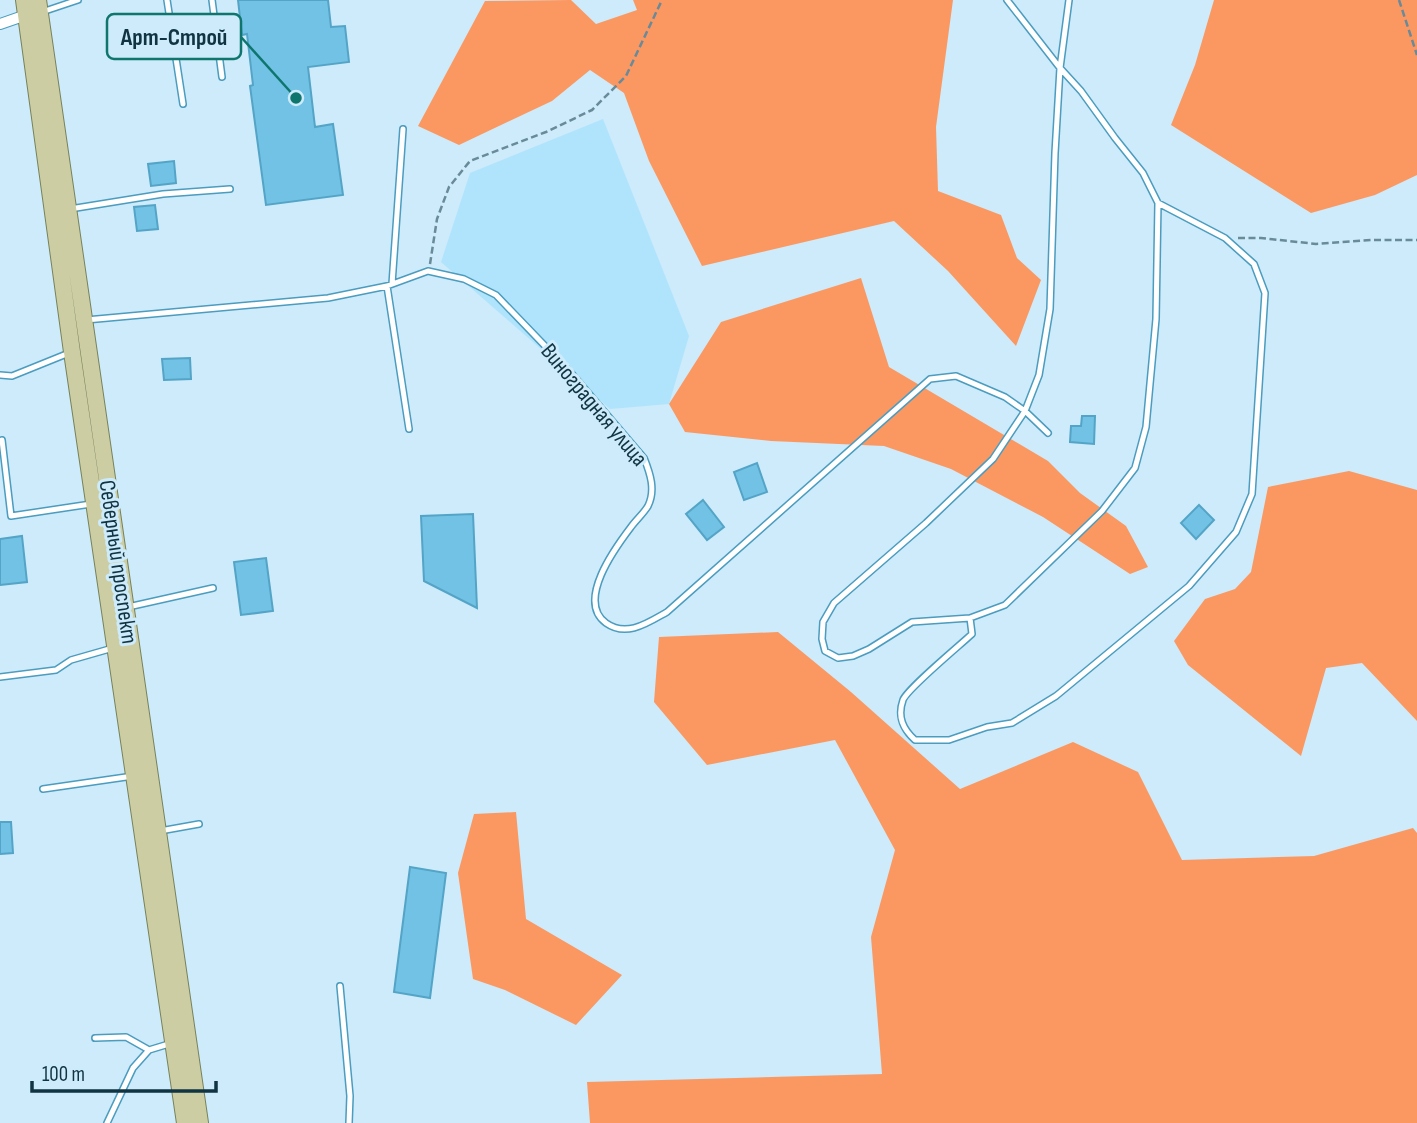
<svg xmlns="http://www.w3.org/2000/svg" width="1417" height="1123" font-family="'Sofia Sans Condensed',sans-serif">
<style>
.built{fill:#b0e4fc}
.green{fill:#fb9862}
.building{fill:#72c2e6;stroke:#53a4c6;stroke-width:2}
.lines{fill:none;stroke-linecap:round;stroke-linejoin:round}
.lane-casing{stroke:#4b9cbe;stroke-width:8}
.street-casing{stroke:#4b9cbe;stroke-width:12}
.primary-casing{stroke:#76825a;stroke-width:18}
.path{stroke:#698a99;stroke-width:2.5;stroke-dasharray:7 3.5;stroke-linecap:butt}
.lane{stroke:#fff;stroke-width:5}
.street{stroke:#fff;stroke-width:10}
.primary{stroke:#cdcda4;stroke-width:16}
.labels{text-anchor:middle;dominant-baseline:central;stroke-width:6;stroke-linejoin:round;paint-order:stroke}
.street-label{font-size:23px;fill:#113442;stroke:#cdebfa}
.leader{fill:none;stroke:#0f766e;stroke-width:2.5}
.callout-dot{fill:#0f766e;stroke:#cdebfa;stroke-width:2.5}
.callout{fill:#cdebfa;stroke:#0f766e;stroke-width:2.5}
.callout-label{font-size:24px;text-anchor:middle;font-weight:bold;fill:#113442}
</style>
<rect width="100%" height="100%" fill="#cdebfa"/>
<!-- built -->
<path class="built" d="M 603,119 L 689,336 L 669,404 L 610,409 L 441,262 L 470,173 Z"/>
<!-- green -->
<path class="green" d="M 571,0 L 596,24 L 637,10 L 633,0 L 953,0 L 936,127 L 938,191 L 1001,215 L 1017,258 L 1041,280 L 1016,346 L 948,271 L 894,221 L 702,266 L 649,161 L 624,93 L 590,70 L 552,101 L 459,145 L 418,126 L 485,1 Z
M 1214,0 L 1417,0 L 1417,175 L 1375,195 L 1311,213 L 1171,125 L 1195,65 Z
M 861,278 L 889,367 L 1048,461 L 1080,493 L 1126,526 L 1148,567 L 1130,574 L 1043,517 L 951,469 L 884,446 L 771,441 L 685,432 L 669,404 L 721,322 Z
M 1349,471 L 1417,490 L 1417,721 L 1362,663 L 1326,668 L 1301,756 L 1188,665 L 1174,641 L 1205,599 L 1235,589 L 1251,572 L 1268,487 Z
M 778,632 L 851,692 L 960,789 L 1073,742 L 1138,772 L 1182,860 L 1314,856 L 1413,828 L 1417,833 L 1417,1123 L 590,1123 L 587,1082 L 882,1074 L 871,937 L 895,850 L 835,740 L 707,765 L 654,702 L 659,637 Z
M 516,812 L 526,919 L 622,975 L 576,1025 L 505,990 L 473,979 L 458,873 L 474,814 Z"/>
<!-- building -->
<path class="building" d="M 238,0 L 328,0 L 331,27 L 345,26 L 349,62 L 308,67 L 315,127 L 333,124 L 343,195 L 266,205 L 250,86 L 253,85 L 247,34 L 242,35 Z
M 174,161 L 176,183 L 151,186 L 148,164 Z
M 155,205 L 158,229 L 137,231 L 134,207 Z
M 190,358 L 191,379 L 164,380 L 162,359 Z
M 1082,416 L 1095,416 L 1094,444 L 1070,442 L 1071,426 L 1081,426 Z
M 757,463 L 767,492 L 744,500 L 734,472 Z
M 703,500 L 724,527 L 707,540 L 686,514 Z
M 1199,505 L 1214,520 L 1196,539 L 1181,523 Z
M 473,514 L 477,608 L 424,581 L 421,516 Z
M 22,536 L 27,582 L 0,585 L 0,539 Z
M 266,558 L 273,611 L 241,615 L 234,562 Z
M 0,822 L 11,822 L 13,853 L 0,854 Z
M 410,867 L 446,873 L 430,998 L 394,992 Z"/>
<g class="lines">
<!-- lane casing -->
<g class="lane-casing">
<path id="lane" d="M 167,0 L 183,104
M 212,0 L 222,77
M 1007,0 L 1060,68 L 1081,91 L 1115,138 L 1143,173 L 1158,203 L 1156,319 L 1146,427 L 1135,468 L 1102,511 L 1005,605 L 970,618 L 912,622 L 869,649 L 853,656 L 838,658 L 825,651 L 822,639 L 823,622 L 834,603 L 926,523 L 993,459 L 1025,411 L 1048,433
M 42,12 L 78,0
M 70,209 L 163,194 L 230,189
M 392,284 L 403,129
M 387,286 L 409,429
M 86,320 L 328,298 L 387,286 L 428,271 L 464,279 L 496,295 L 573,375 L 644,458 C 650,473 656,490 648,506 C 644,513 636,520 631,527 C 615,548 576,601 606,623 C 627,638 649,622 667,612 L 930,379 L 956,376 L 1005,397 L 1025,411 L 1039,375 L 1050,309 L 1055,153 L 1060,68 L 1069,0
M 0,375 L 12,376 L 69,353
M 2,440 L 11,516 L 91,504
M 128,607 L 213,588
M 970,618 L 972,634 C 959,646 907,689 903,700 C 897,717 903,729 915,740 L 949,740 L 987,727 L 1012,723 L 1056,696 L 1189,586 L 1236,532 L 1252,494 L 1265,293 L 1254,264 L 1225,238 L 1158,203
M 0,677 L 56,670 L 71,660 L 113,648
M 43,789 L 133,776
M 160,831 L 199,824
M 340,986 L 350,1096 L 349,1123
M 95,1038 L 126,1037 L 149,1050 L 172,1043
M 107,1123 L 133,1068 L 149,1050"/>
</g>
<!-- street casing -->
<g class="street-casing">
<path id="street" d="M 0,24 L 29,14"/>
</g>
<!-- primary casing -->
<g class="primary-casing">
<path id="primary" d="M 24,0 L 72,352 L 185,1123
M 38,0 L 200,1123"/>
</g>
<!-- path -->
<path class="path" d="M 1399,0 L 1417,55
M 1238,238 L 1261,238 L 1316,244 L 1371,240 L 1417,240
M 430,264 L 437,219 L 449,187 L 470,161 L 546,132 L 592,110 L 626,76 L 662,0"/>
<!-- lane -->
<use href="#lane" class="lane"/>
<!-- street -->
<use href="#street" class="street"/>
<!-- primary -->
<use href="#primary" class="primary"/>
</g>
<g class="labels">
<!-- street labels -->
<g class="street-label">
<text transform="translate(594 405) rotate(50)">Виноградная улица</text>
<text transform="translate(118 562) rotate(82)">Северный проспект</text>
</g>
</g>
<!-- callouts -->
<path class="leader" d="M296 98L241 37"/>
<circle class="callout-dot" cx="296" cy="98" r="7"/>
<rect class="callout" x="107" y="14" width="134" height="45" rx="7"/>
<g class="callout-label">
<text x="174" y="45">Арт-Строй</text>
</g>
<!-- scale -->
<path d="M32 1081v10h184v-10" fill="none" stroke="#113442" stroke-width="3.5"/>
<text x="42" y="1081" font-size="21" fill="#113442" stroke="#cdebfa" stroke-width="5" paint-order="stroke">100 m</text>
</svg>
